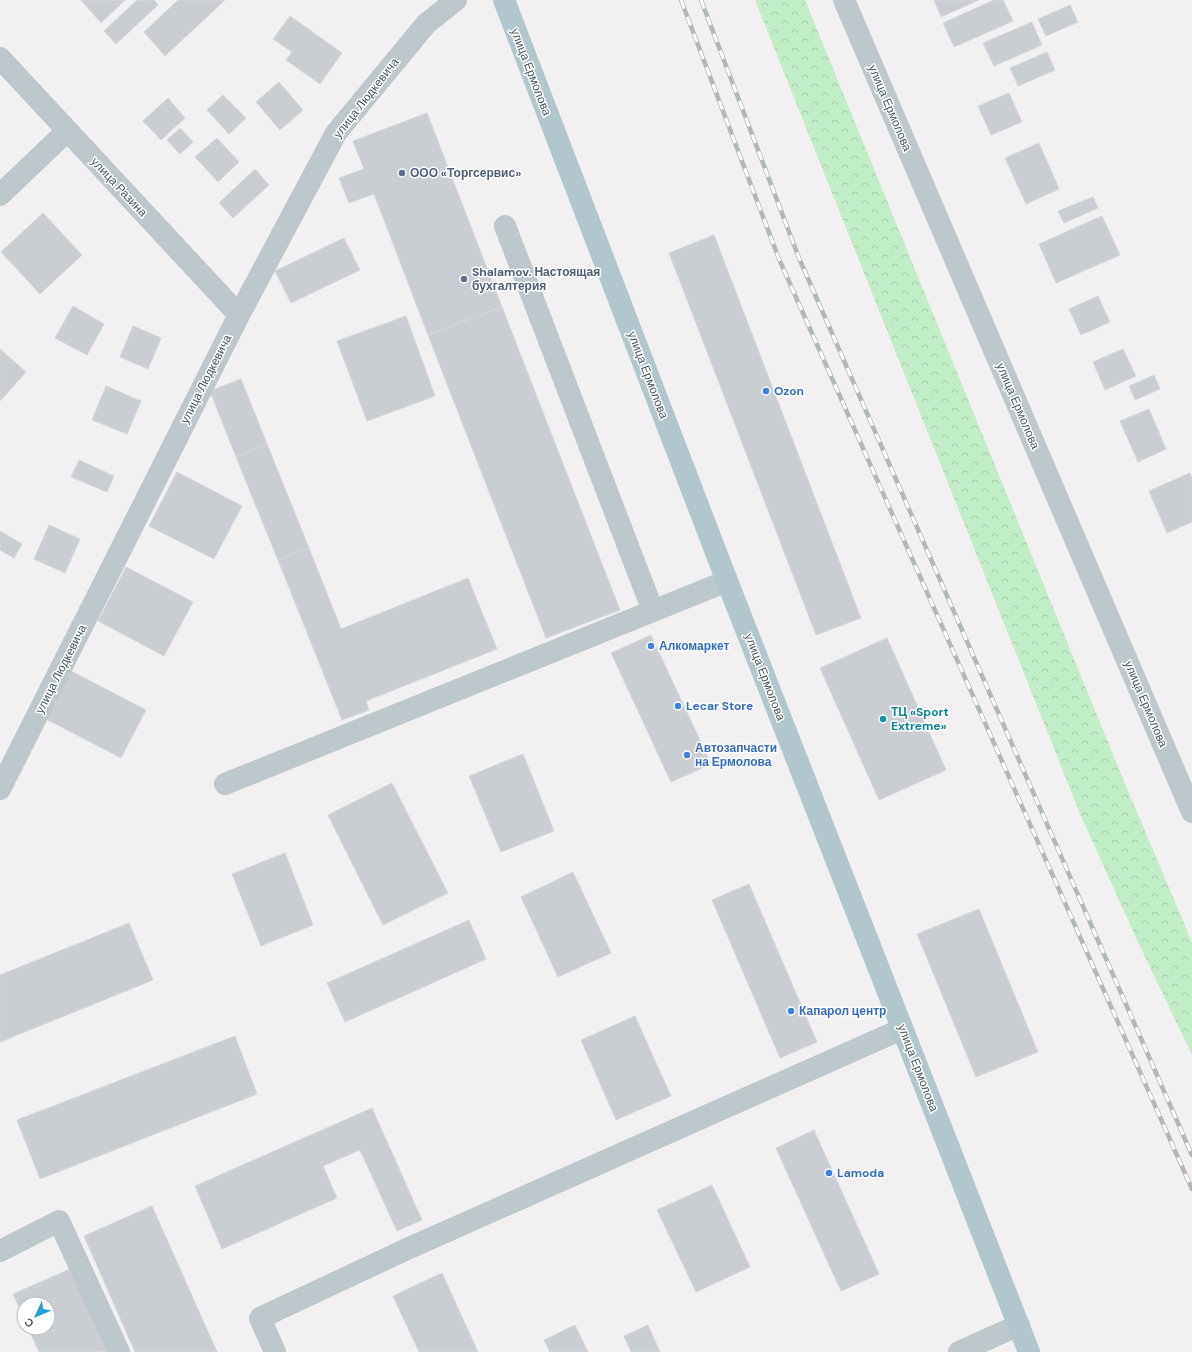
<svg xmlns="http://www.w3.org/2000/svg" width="1192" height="1352" font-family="'DM Sans',sans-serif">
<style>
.forest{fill:url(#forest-crowns)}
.building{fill:#caced2;stroke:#d4d8db}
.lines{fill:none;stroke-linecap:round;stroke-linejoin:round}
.minor{stroke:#bcc8cc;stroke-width:22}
.major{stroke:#b1c6cd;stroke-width:22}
.rail-casing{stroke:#b2b7ba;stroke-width:4.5}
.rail{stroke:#fff;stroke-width:3;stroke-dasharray:9;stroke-linecap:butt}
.service-dot{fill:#5c6f8a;stroke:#fff;stroke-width:1.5}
.shop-dot{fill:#3f7fe0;stroke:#fff;stroke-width:1.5}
.culture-dot{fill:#0f9aa8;stroke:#fff;stroke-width:1.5}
.labels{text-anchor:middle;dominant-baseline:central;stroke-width:3;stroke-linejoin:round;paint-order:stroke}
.street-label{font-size:12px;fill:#49585d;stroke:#fff}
.service-label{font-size:12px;font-weight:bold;fill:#4e5e75;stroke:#fff;text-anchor:start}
.shop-label{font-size:12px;font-weight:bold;fill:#366cbe;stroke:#fff;text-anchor:start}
.culture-label{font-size:12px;font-weight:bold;fill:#0d838f;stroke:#fff;text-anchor:start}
</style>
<defs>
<pattern id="forest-crowns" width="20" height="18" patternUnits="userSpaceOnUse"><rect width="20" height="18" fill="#c1edc7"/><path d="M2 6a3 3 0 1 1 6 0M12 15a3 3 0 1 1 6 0" fill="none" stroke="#a7cdad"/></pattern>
</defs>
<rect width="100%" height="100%" fill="#f2f0f1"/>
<!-- forest -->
<path class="forest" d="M 755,0 L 805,0 L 1125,784 L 1192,942 L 1192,1055 L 1138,942 L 1081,816 Z"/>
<!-- building -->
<path class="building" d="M 81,0 L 125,0 L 101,23 Z
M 137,0 L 154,0 L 158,5 L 116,44 L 104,31 Z
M 178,0 L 225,0 L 165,56 L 144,32 Z
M 934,0 L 979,0 L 941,17 Z
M 994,0 L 1003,0 L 1013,21 L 954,47 L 943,23 Z
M 1070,5 L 1078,22 L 1046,36 L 1038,19 Z
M 290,16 L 342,53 L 320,84 L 286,60 L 292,52 L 273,39 Z
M 1032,22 L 1042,45 L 994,66 L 983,43 Z
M 1047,52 L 1055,70 L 1018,86 L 1010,68 Z
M 279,82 L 303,110 L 280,130 L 256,102 Z
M 1009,93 L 1022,122 L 991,135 L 978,106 Z
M 223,95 L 246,118 L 229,134 L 207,110 Z
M 168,98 L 185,118 L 161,140 L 143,121 Z
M 427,113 L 502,307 L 428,335 L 374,194 L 349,203 L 339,178 L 364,169 L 353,141 Z
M 180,128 L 193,142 L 180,154 L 167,140 Z
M 217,138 L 239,162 L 218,182 L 195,157 Z
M 1039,143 L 1059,189 L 1026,204 L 1005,158 Z
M 255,169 L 269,185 L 233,218 L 219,203 Z
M 1093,197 L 1098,208 L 1064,223 L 1058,211 Z
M 43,213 L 82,255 L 40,294 L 1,252 Z
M 1102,216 L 1120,255 L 1056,283 L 1039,244 Z
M 714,235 L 861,618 L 816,635 L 669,253 Z
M 344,238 L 360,270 L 291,303 L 275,271 Z
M 1098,296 L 1110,322 L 1081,335 L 1069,309 Z
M 73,306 L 104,324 L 87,355 L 55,338 Z
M 502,307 L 620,610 L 546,638 L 428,335 Z
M 406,316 L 435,396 L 367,421 L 337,341 Z
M 133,326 L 161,338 L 148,369 L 120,357 Z
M 0,349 L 26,372 L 0,401 Z
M 1123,349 L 1136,376 L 1105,390 L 1093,362 Z
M 1154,375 L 1160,389 L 1135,400 L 1129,386 Z
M 241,379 L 267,444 L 236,457 L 210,391 Z
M 106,386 L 141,401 L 127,434 L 92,420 Z
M 1149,409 L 1166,449 L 1138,462 L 1120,421 Z
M 267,444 L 309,548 L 278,560 L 236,457 Z
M 79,460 L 114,476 L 107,492 L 71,477 Z
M 177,472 L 242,506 L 214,559 L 149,526 Z
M 1190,473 L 1192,478 L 1192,522 L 1167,533 L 1149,491 Z
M 49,525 L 80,539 L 65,573 L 34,559 Z
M 0,531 L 22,544 L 14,558 L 0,550 Z
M 309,548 L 341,629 L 468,578 L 497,649 L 366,701 L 369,710 L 342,720 L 278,560 Z
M 126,567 L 193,602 L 164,656 L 98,621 Z
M 651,635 L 711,764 L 671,782 L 611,653 Z
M 887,638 L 946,770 L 879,800 L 820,668 Z
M 71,671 L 146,710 L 121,758 L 46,719 Z
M 523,754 L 554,831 L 501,852 L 469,776 Z
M 392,783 L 448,893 L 383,925 L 328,815 Z
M 285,853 L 313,925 L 261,946 L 232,874 Z
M 573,872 L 611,953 L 558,977 L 521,897 Z
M 749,884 L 817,1042 L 780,1058 L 712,900 Z
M 979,909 L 1038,1052 L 976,1077 L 917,934 Z
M 469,920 L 486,959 L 345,1022 L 327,983 Z
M 129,923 L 153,980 L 0,1042 L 0,975 Z
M 635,1016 L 671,1096 L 616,1120 L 581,1040 Z
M 235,1036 L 257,1094 L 40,1179 L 17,1120 Z
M 372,1108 L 422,1220 L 397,1231 L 360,1150 L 323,1166 L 337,1198 L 222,1249 L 195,1186 Z
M 814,1130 L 879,1274 L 841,1291 L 776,1148 Z
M 712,1185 L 750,1267 L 696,1292 L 657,1210 Z
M 152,1206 L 217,1352 L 135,1352 L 84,1236 Z
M 70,1269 L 107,1352 L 39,1352 L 28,1328 L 48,1328 L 48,1304 L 24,1304 L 24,1318 L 13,1294 Z
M 442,1273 L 478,1352 L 419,1352 L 393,1296 Z
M 575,1325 L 588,1352 L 550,1352 L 544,1340 Z
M 648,1325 L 660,1352 L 631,1352 L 624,1336 Z"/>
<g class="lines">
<!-- minor -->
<path class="minor" d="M 844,0 L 1192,812
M 0,58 L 239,315
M 0,195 L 67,131
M 505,226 L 653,611
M 225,784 L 727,581
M 0,789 L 239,315 L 336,133 L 426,24 L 456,0
M 0,1251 L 59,1221 L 119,1352
M 275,1352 L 260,1318 L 407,1249 L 902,1029
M 959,1352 L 1019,1325"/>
<!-- major -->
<path class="major" d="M 504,0 L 727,581 L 1029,1352"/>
<!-- rail casing -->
<g class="rail-casing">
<path id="rail" d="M 681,0 L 779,259 L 1192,1189
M 701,0 L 799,258 L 1192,1155"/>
</g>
<!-- rail -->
<use href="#rail" class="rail"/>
</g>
<!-- markers -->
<g class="service-dot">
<circle cx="402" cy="173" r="4"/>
<circle cx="464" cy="279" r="4"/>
</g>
<g class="shop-dot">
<circle cx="766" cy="391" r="4"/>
<circle cx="651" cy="646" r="4"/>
<circle cx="678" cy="706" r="4"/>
<circle cx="687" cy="755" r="4"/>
<circle cx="791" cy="1011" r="4"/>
<circle cx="829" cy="1173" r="4"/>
</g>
<circle class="culture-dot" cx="883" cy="719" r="4"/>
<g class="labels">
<!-- street labels -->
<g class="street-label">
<text transform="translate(531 72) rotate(69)">улица Ермолова</text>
<text transform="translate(366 98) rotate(-52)">улица Людкевича</text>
<text transform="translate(890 108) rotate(67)">улица Ермолова</text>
<text transform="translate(119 187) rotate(47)">улица Разина</text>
<text transform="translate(648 375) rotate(69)">улица Ермолова</text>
<text transform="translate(206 379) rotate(-63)">улица Людкевича</text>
<text transform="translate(1018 406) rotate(67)">улица Ермолова</text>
<text transform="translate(61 669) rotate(-63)">улица Людкевича</text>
<text transform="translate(765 677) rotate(69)">улица Ермолова</text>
<text transform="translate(1146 704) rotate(67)">улица Ермолова</text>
<text transform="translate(918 1068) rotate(69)">улица Ермолова</text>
</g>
<!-- service labels -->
<g class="service-label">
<text x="410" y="173">ООО «Торгсервис»</text>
<text x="472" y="272">Shalamov. Настоящая<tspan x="472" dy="14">бухгалтерия</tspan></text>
</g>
<!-- shop labels -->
<g class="shop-label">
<text x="774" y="391">Ozon</text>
<text x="659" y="646">Алкомаркет</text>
<text x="686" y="706">Lecar Store</text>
<text x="695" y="748">Автозапчасти<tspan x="695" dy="14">на Ермолова</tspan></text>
<text x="799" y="1011">Капарол центр</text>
<text x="837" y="1173">Lamoda</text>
</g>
<!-- culture labels -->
<g class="culture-label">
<text x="891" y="712">ТЦ «Sport<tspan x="891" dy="14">Extreme»</tspan></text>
</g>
</g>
<!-- north arrow -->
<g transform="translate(36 1316) rotate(226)"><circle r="19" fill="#ffffff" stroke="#b6bcbe"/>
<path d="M0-3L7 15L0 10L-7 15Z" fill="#219fdb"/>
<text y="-6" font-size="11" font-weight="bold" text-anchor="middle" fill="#49585d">С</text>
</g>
</svg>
